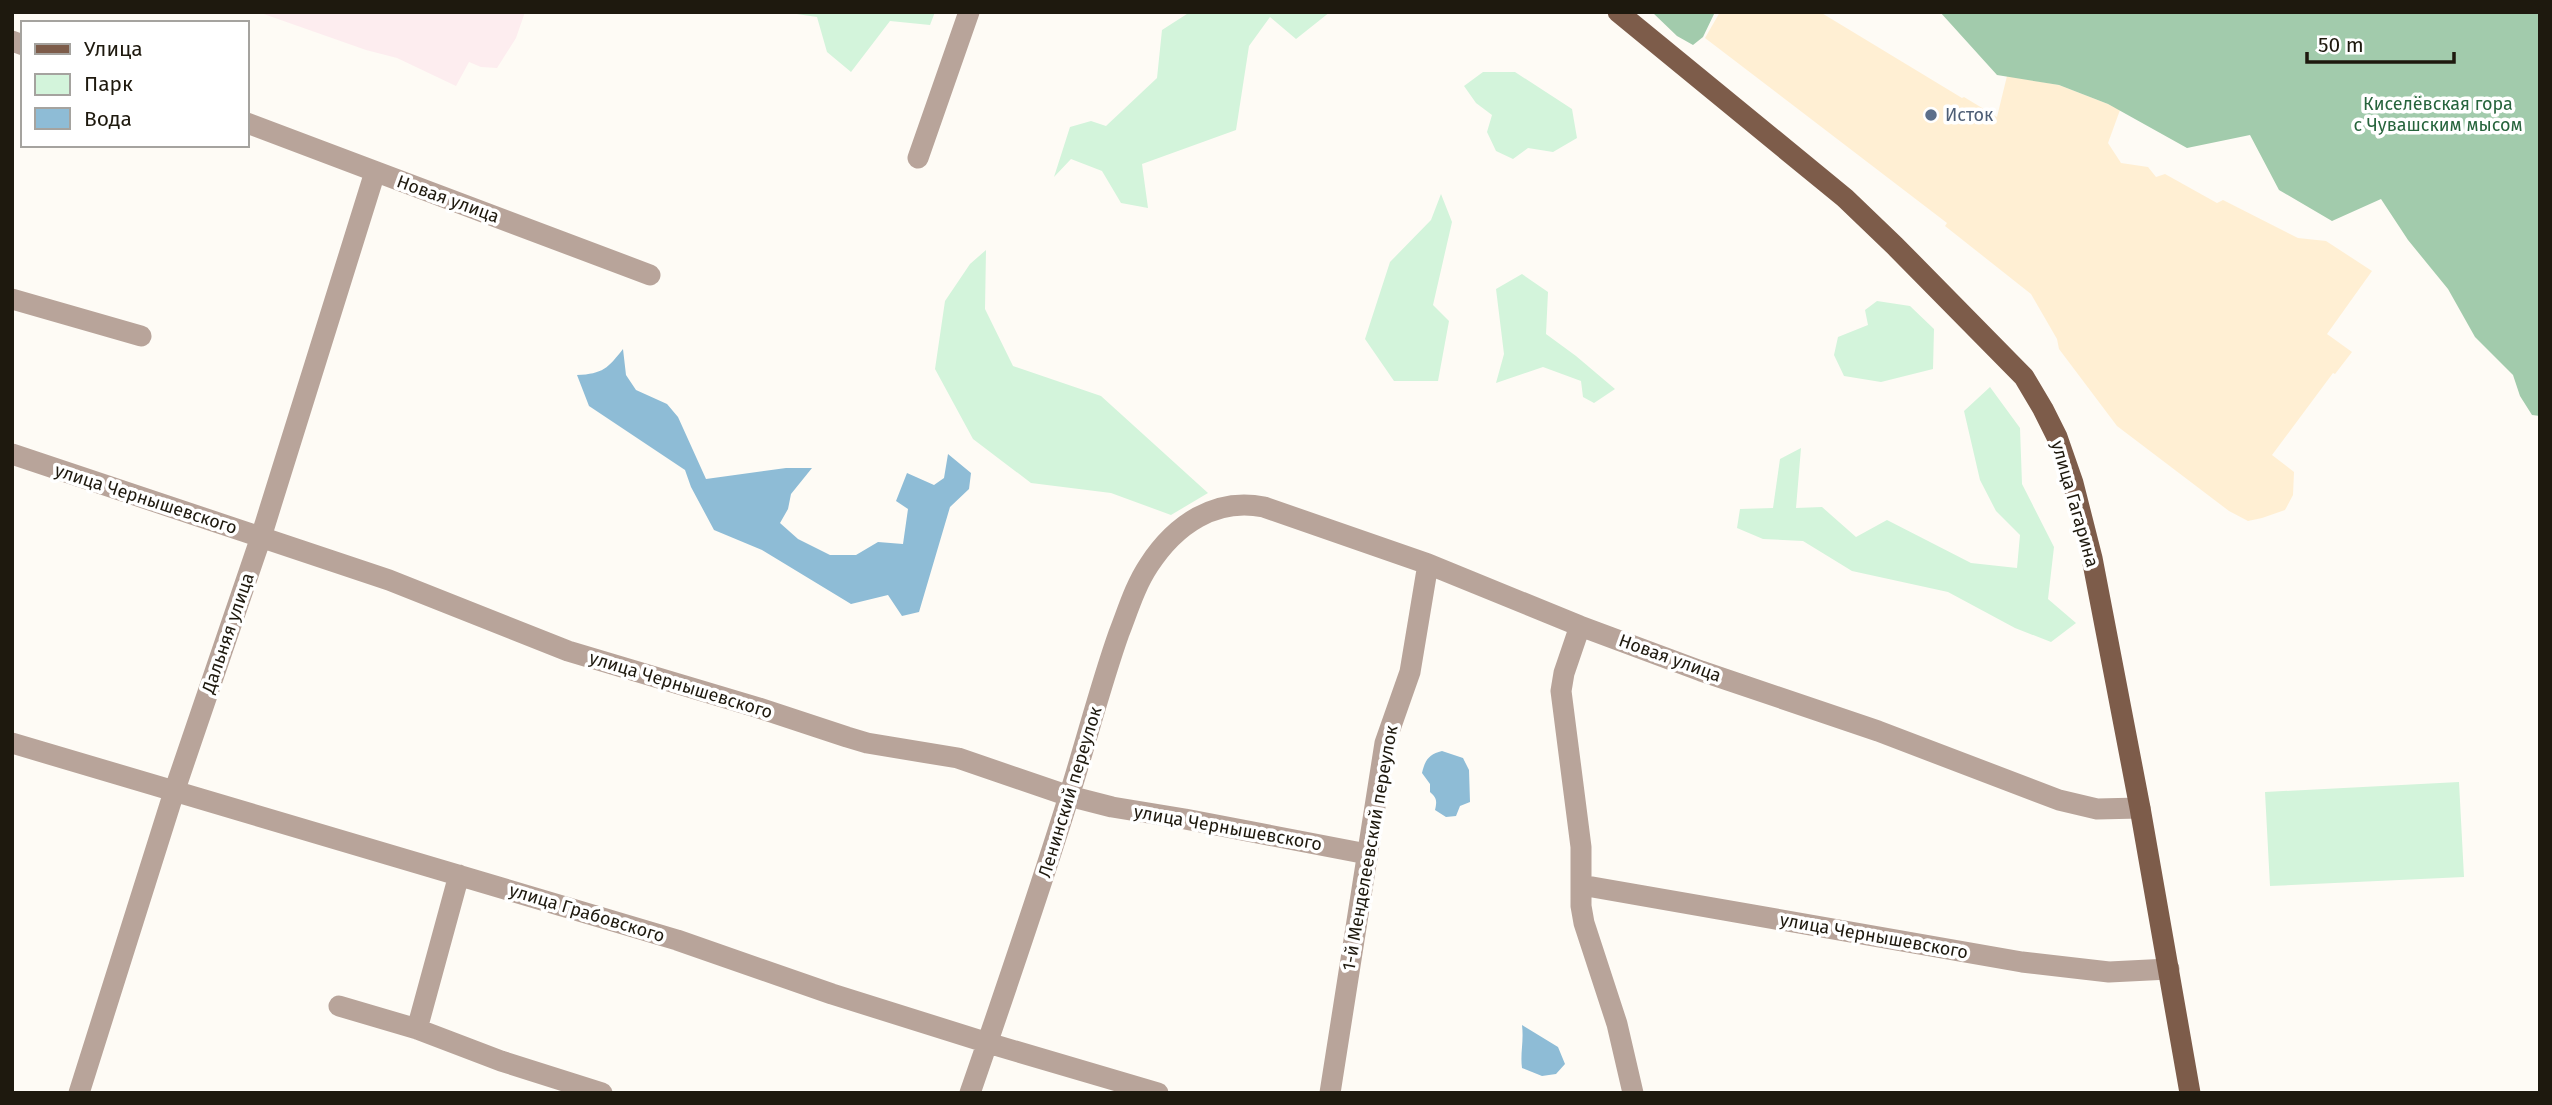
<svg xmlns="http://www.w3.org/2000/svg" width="2552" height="1105" font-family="'Fira Sans',sans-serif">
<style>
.built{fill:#ffefd3}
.industrial{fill:#fdedef}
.green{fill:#d3f4db}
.forest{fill:#a2cbac}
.water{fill:#8ebcd6}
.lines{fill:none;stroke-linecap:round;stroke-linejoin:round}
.minor{stroke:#b8a49a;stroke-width:21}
.major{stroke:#7d5c4a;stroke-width:21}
.service-dot{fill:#5c6f8a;stroke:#fff;stroke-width:2.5}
.labels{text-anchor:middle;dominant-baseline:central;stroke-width:7;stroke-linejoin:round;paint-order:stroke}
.park-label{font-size:18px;fill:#26643c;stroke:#fff}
.service-label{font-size:18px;fill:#4e5e75;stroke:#fff;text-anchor:start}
.street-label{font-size:18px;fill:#1e190e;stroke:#fff}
</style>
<rect width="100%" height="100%" fill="#fefbf5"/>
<!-- built -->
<path class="built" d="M 1720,12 L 1820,12 L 1962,98 L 1964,97 L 1997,117 L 2007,76 L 2059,85 L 2108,104 L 2120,110 L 2108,143 L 2121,163 L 2148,167 L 2156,177 L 2165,174 L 2217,203 L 2223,200 L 2298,238 L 2326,241 L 2372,271 L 2327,334 L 2352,352 L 2335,374 L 2333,373 L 2272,455 L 2294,472 L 2293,495 L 2285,510 L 2262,518 L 2248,521 L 2229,511 L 2117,426 L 2059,349 L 2057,339 L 2031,294 L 1945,226 L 1947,223 L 1705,38 Z"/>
<!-- industrial -->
<path class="industrial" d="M 258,12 L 525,12 L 516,38 L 497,68 L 481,67 L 469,62 L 456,86 L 397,58 L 366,50 Z"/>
<!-- green -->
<path class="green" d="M 783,12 L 935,12 L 930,25 L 890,21 L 851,72 L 827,52 L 817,17 Z
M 1190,12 L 1330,12 L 1296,39 L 1270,17 L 1249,46 L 1236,130 L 1142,164 L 1148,208 L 1121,203 L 1102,171 L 1071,159 L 1054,177 L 1070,127 L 1091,121 L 1106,126 L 1157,78 L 1162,30 Z
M 1483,72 L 1515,72 L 1572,109 L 1577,138 L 1553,152 L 1528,148 L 1513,159 L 1496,151 L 1487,132 L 1492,115 L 1476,103 L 1464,86 Z
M 1441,194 L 1452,222 L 1433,305 L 1449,321 L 1438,381 L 1394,381 L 1365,339 L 1390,262 L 1431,220 Z
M 986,250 L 985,309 L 1013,366 L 1101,396 L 1208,493 L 1171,515 L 1111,493 L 1031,483 L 973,439 L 935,369 L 945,301 L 970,264 Z
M 1522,274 L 1548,292 L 1546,334 L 1576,356 L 1615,389 L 1594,403 L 1583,397 L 1581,381 L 1543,367 L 1496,383 L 1504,354 L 1496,289 Z
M 1877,301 L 1910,306 L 1934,329 L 1933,369 L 1881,382 L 1844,376 L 1834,355 L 1838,337 L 1868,325 L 1865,310 Z
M 1990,387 L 2020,428 L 2022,484 L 2054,547 L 2048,599 L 2076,623 L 2051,642 L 2015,628 L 1948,592 L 1852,571 L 1803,541 L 1763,539 L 1737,528 L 1740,509 L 1773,508 L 1780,459 L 1801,448 L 1796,508 L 1822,507 L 1856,537 L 1887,520 L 1971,563 L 2017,568 L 2020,535 L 1996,511 L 1980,480 L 1964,411 Z
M 2459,782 L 2464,877 L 2270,886 L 2265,792 Z"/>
<!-- forest -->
<path class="forest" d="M 1652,12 L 1715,12 L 1703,37 L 1693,45 L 1677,36 Z
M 1940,12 L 2540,12 L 2540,416 L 2532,415 L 2520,396 L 2513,375 L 2475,337 L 2448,289 L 2408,240 L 2381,199 L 2332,221 L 2279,190 L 2250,135 L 2187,148 L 2108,104 L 2059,85 L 1997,75 Z"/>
<!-- water -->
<path class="water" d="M 623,349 L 626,375 L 636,390 L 667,404 L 678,417 L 706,479 L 786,468 L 812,468 L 791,494 L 788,509 L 780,523 L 798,539 L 830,555 L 856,555 L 878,542 L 903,544 L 908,509 L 896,501 L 907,473 L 934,485 L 944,478 L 948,454 L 971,473 L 969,489 L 950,507 L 919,612 L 902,616 L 888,595 L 851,604 L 762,550 L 714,530 L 691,487 L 685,470 L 589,406 L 577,375 C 603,374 608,368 623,349 Z
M 1442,751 L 1463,758 L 1469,770 L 1470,802 L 1460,806 L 1456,816 L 1446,817 L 1435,810 C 1437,801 1437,798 1430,792 L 1430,784 L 1422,773 C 1425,760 1429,754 1442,751 Z
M 1522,1025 L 1558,1047 L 1565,1064 L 1556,1074 L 1542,1076 L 1522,1068 C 1520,1053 1524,1042 1522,1025 Z"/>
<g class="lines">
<!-- minor -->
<path class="minor" d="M 12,41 L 23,45
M 247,123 L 650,275
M 918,158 L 969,12
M 12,299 L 141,336
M 12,454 L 389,580 L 568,651 L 759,708 L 847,737 L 867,743 L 958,758 L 1069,796 L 1112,807 L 1185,819 L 1367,854
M 1580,626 L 1564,673 L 1561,691 L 1581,847 L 1581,906 L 1584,923 L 1617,1024 L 1633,1093
M 12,743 L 677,940 L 832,994 L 988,1043 L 1158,1093
M 1581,885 L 2022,962 L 2109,972 L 2169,969
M 339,1006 L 417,1029 L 501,1061 L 602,1093
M 417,1029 L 459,875
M 79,1093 L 174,792 L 261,537 L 375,172
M 970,1093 C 1006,989 1042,885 1074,780 C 1089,731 1102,681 1119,633 C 1128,610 1135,586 1149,565 C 1175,525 1215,497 1264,507 L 1428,564 L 1580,626 L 1701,671 L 1878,731 L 2059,800 L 2097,809 L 2140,808
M 1330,1093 L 1385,743 L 1410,672 L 1428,564"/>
<!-- major -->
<path class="major" d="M 1618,12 L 1845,198 L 1895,246 L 2024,377 L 2043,409 L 2057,437 L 2073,483 L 2092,558 L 2140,808 L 2190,1093"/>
</g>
<!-- markers -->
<circle class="service-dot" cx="1931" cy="115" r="7"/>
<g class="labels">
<!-- park labels -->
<g class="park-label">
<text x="2438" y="104">Киселёвская гора<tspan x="2438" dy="21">с Чувашским мысом</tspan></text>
</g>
<!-- service labels -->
<g class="service-label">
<text x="1945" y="115">Исток</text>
</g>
<!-- street labels -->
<g class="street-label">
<text transform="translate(448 199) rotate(20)">Новая улица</text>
<text transform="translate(146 499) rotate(18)">улица Чернышевского</text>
<text transform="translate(2075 504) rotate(74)">улица Гагарина</text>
<text transform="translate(228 633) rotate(-71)">Дальняя улица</text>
<text transform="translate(1670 658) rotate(20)">Новая улица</text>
<text transform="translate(681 685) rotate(17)">улица Чернышевского</text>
<text transform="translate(1070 792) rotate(-73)">Ленинский переулок</text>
<text transform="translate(1228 828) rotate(10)">улица Чернышевского</text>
<text transform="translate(1370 848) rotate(-80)">1-й Менделеевский переулок</text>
<text transform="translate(587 913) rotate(17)">улица Грабовского</text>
<text transform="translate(1874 936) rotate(10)">улица Чернышевского</text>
</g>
</g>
<!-- border -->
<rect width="2552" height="1105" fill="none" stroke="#1e190e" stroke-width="28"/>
<!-- legend -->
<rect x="21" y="21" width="228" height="126" fill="#ffffff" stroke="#a5a39f" stroke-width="2"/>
<rect x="35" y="44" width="35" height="10" fill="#7d5c4a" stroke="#a5a39f" stroke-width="2"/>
<text x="84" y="56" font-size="21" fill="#1e190e">Улица</text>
<rect x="35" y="74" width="35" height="21" fill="#d3f4db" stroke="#a5a39f" stroke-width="2"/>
<text x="84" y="91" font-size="21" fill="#1e190e">Парк</text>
<rect x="35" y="108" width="35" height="21" fill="#8ebcd6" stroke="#a5a39f" stroke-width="2"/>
<text x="84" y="126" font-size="21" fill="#1e190e">Вода</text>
<!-- scale -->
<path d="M2307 52v10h147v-10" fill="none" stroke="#1e190e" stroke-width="3.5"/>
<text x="2318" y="52" font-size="21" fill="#1e190e" stroke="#ffffff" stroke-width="5" paint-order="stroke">50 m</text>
</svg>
